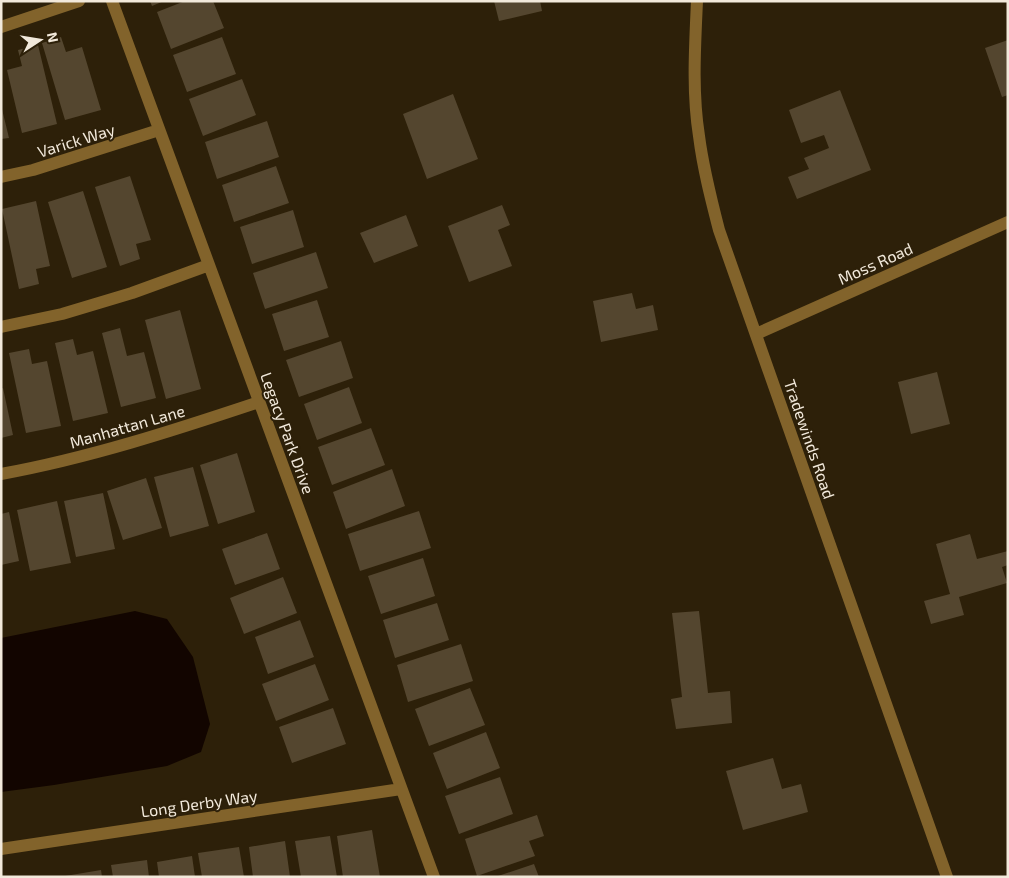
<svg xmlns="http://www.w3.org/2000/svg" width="1009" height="878" font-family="'Exo 2',sans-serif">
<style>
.water{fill:#120500}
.building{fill:#54462f}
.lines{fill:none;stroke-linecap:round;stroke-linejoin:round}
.minor{stroke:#82632b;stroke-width:12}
.labels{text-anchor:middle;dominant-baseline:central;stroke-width:4;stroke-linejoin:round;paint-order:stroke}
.street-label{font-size:16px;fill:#f2e9db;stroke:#2d2009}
</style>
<rect width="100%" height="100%" fill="#2d2009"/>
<!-- water -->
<path class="water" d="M 135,611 L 167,619 L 193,657 L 210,724 L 201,752 L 167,766 L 54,785 L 1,792 L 1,638 Z"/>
<!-- building -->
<path class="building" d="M 150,1 L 164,1 L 152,6 Z
M 185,1 L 213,1 L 224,28 L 171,49 L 157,12 Z
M 494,1 L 540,1 L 542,11 L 499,21 Z
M 61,37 L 66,52 L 82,47 L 101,110 L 65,120 L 42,43 Z
M 222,37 L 236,74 L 187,92 L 173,55 Z
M 1008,40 L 1008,95 L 1002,97 L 985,48 Z
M 38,45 L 57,124 L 22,133 L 7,70 L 22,66 L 18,50 Z
M 242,79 L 256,115 L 203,136 L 189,99 Z
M 840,90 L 871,170 L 797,199 L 788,177 L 809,169 L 804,158 L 829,148 L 824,135 L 801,143 L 789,110 Z
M 453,94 L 478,159 L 427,179 L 403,114 Z
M 1,105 L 9,138 L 1,139 Z
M 267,121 L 279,157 L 217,179 L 205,142 Z
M 276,166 L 289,203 L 234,222 L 222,185 Z
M 130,176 L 151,240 L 136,244 L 140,259 L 120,266 L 95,187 Z
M 83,191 L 107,267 L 72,278 L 48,202 Z
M 36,201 L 50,266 L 36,269 L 39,284 L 19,289 L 2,209 Z
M 502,205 L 510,225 L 498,230 L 512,266 L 469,282 L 448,226 Z
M 293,210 L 304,247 L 252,264 L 240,227 Z
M 406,215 L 418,246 L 374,263 L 360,233 Z
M 316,252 L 328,288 L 265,309 L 253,273 Z
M 632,293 L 636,309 L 653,305 L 658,330 L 601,342 L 593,301 Z
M 317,300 L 329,337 L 284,351 L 272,314 Z
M 180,310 L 201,389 L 166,399 L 145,320 Z
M 120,328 L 127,356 L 144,352 L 156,398 L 121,407 L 102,333 Z
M 73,339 L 77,355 L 93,351 L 108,413 L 73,421 L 55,343 Z
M 341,341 L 353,378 L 299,397 L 286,360 Z
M 29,349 L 32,364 L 47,361 L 61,426 L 26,433 L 9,353 Z
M 937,372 L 950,424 L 911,434 L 898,382 Z
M 349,387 L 362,423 L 317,440 L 304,404 Z
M 3,388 L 13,435 L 1,438 L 1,389 Z
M 371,428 L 385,465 L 332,485 L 318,447 Z
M 237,453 L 255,512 L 218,524 L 200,465 Z
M 193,467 L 209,526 L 170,537 L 154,477 Z
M 392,469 L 405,506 L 346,529 L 333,492 Z
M 146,478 L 162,528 L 123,540 L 107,491 Z
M 103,493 L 115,549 L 76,557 L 64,501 Z
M 57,501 L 71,563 L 30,571 L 17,510 Z
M 419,511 L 431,548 L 360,571 L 348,534 Z
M 9,512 L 19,561 L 1,565 L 1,514 Z
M 267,533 L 280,569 L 235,585 L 222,549 Z
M 970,534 L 977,559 L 1008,551 L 1008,565 L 1002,567 L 1007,583 L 959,597 L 964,615 L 931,624 L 924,601 L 950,594 L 936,544 Z
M 423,558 L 435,596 L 381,614 L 368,576 Z
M 283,577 L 297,613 L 244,634 L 230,598 Z
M 437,603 L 449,640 L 395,658 L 383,620 Z
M 699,611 L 708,693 L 730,691 L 732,723 L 676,729 L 671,699 L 682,697 L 672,613 Z
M 300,620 L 314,657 L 268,674 L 255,637 Z
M 461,644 L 473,681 L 408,702 L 397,665 Z
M 315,664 L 329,700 L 276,721 L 262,684 Z
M 470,688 L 485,725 L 429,746 L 415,709 Z
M 333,708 L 346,744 L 292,763 L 279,727 Z
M 486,732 L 500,768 L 447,789 L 433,753 Z
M 773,758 L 782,789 L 801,784 L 808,812 L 743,830 L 726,771 Z
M 500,777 L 513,814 L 459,834 L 445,796 Z
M 537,815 L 544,836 L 529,841 L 535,856 L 477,876 L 465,839 Z
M 372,830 L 380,877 L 343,877 L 337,836 Z
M 330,836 L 337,877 L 301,877 L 295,841 Z
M 285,841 L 290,877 L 253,877 L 249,847 Z
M 239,847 L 244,877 L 202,877 L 198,853 Z
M 192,856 L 195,877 L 159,877 L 157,862 Z
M 147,860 L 149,877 L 113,877 L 111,865 Z
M 534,864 L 539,877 L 498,877 L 498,876 Z
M 101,870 L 102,877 L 66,877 L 65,876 Z"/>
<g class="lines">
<!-- minor -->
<path class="minor" d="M 112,1 L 434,877
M 697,1 C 695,46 692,92 699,136 C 703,168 711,199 719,230 L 947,877
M 1,27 L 79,1
M 1,177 L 33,170 L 159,130
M 1,327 L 62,314 L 132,293 L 209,265
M 756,334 L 1008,222
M 1,474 C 89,458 175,430 259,402
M 1,849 L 401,789"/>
</g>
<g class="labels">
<!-- street labels -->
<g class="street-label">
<text transform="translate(76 140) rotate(-17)">Varick Way</text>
<text transform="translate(875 263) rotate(-24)">Moss Road</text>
<text transform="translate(127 426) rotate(-16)">Manhattan Lane</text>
<text transform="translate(288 433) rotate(70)">Legacy Park Drive</text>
<text transform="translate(810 439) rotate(71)">Tradewinds Road</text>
<text transform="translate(199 803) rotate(-8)">Long Derby Way</text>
</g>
</g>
<!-- border -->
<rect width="1009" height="878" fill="none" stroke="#f2e9db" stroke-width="5"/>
<!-- north arrow -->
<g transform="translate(40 40) rotate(78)" stroke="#2d2009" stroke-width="4" paint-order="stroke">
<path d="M0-4L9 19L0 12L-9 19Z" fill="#f2e9db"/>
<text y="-8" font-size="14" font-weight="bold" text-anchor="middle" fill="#f2e9db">N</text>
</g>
</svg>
